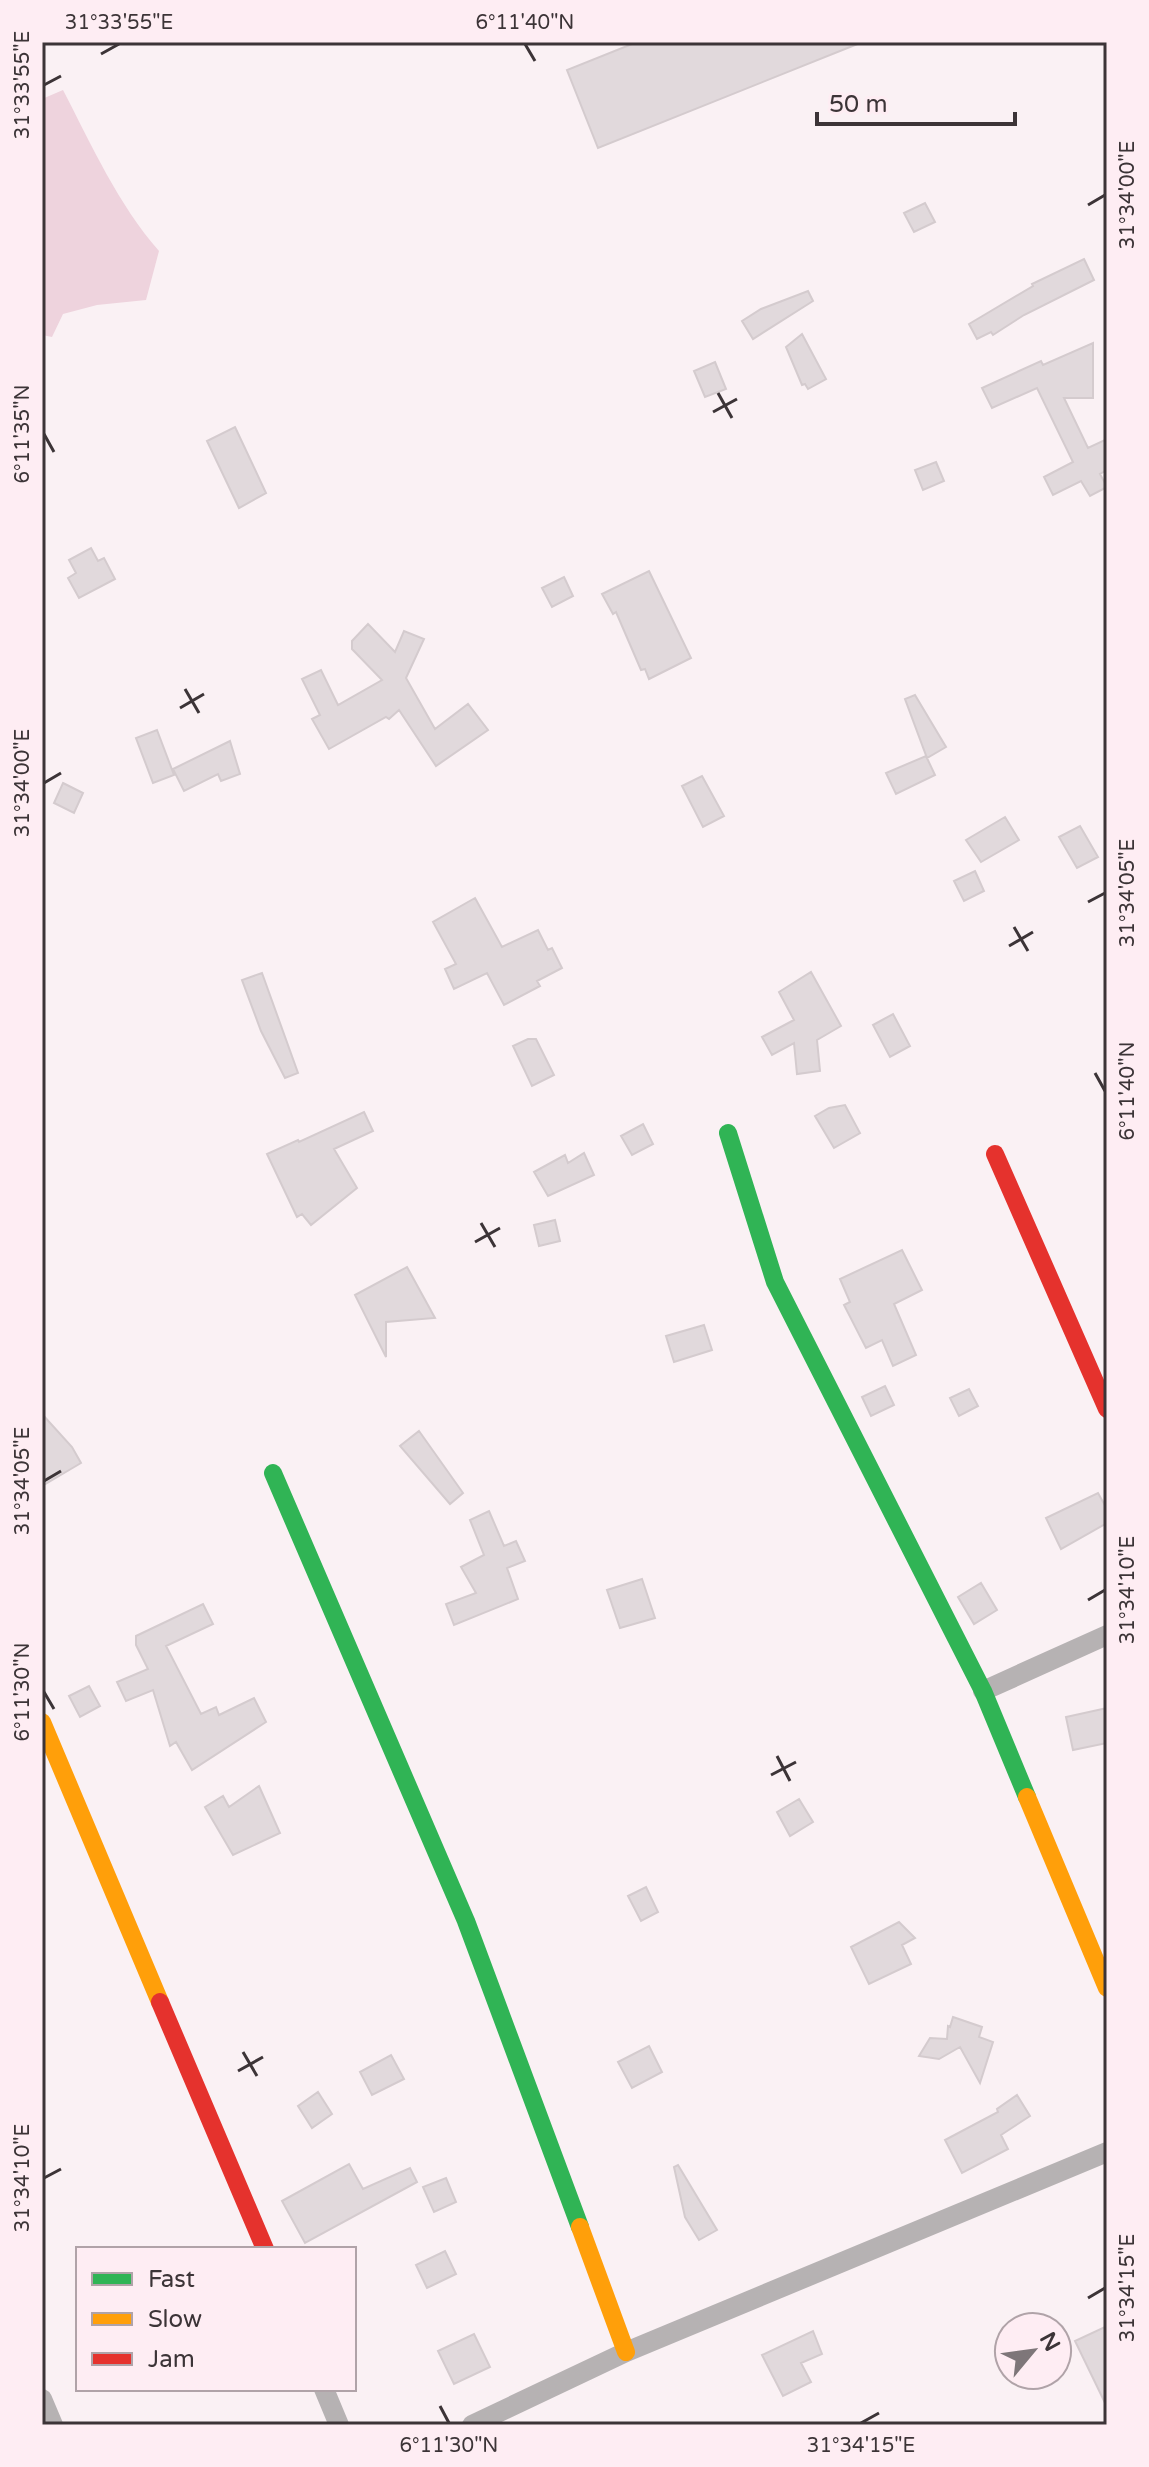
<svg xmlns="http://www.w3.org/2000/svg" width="1149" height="2467" font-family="'Varela Round',sans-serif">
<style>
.green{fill:#eed3dd}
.building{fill:#e1d9dc;stroke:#d4cbce;stroke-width:2}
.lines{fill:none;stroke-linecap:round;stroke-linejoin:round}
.street{stroke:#b6b2b3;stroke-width:20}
.fast{stroke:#30b455;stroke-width:18}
.slow{stroke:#ff9f0a;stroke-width:18}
.jam{stroke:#e5322d;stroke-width:18}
.ticks{fill:none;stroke:#3c3437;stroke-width:3}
.neatline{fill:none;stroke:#3c3437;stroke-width:3}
.ticks-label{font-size:20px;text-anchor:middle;fill:#3c3437}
</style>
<rect width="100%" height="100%" fill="#faf1f4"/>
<!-- green -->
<path class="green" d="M 63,90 C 92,146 118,204 159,251 L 146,300 L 97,305 L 63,314 L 52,337 L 42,335 L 42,99 Z"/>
<!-- building -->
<path class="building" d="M 637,42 L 860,42 L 860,43 L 598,148 L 567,70 Z
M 925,203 L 935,222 L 914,232 L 904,213 Z
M 1084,259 L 1094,280 L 1024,315 L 993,335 L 991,332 L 977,339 L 969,324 L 1033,286 L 1032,284 Z
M 808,291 L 813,301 L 753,339 L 742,321 L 761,309 Z
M 802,334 L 826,379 L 808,389 L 805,384 L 802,385 L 786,347 Z
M 1093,343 L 1093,398 L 1064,398 L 1088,448 L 1107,439 L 1107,470 L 1100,474 L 1107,487 L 1090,496 L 1081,481 L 1053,495 L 1044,477 L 1073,462 L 1037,388 L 992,408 L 982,388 L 1041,361 L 1043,365 Z
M 715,362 L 726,389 L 705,397 L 694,371 Z
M 235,427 L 266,493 L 239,508 L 207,441 Z
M 936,462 L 944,481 L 923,490 L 915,470 Z
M 91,548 L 98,561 L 104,558 L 115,579 L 79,598 L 68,578 L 76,573 L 69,560 Z
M 649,571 L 691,658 L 649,679 L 645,669 L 641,670 L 616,612 L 613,614 L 602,594 Z
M 564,577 L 573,596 L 552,607 L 542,588 Z
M 368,624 L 395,652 L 404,631 L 424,639 L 406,678 L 435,729 L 468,704 L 488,730 L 436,766 L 399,710 L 389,719 L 386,717 L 329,749 L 312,719 L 320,715 L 302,679 L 321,670 L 338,705 L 382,680 L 352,649 L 352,641 Z
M 915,695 L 946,747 L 927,758 L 905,699 Z
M 157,730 L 174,775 L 153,783 L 136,738 Z
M 230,741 L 240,774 L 221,781 L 218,774 L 184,791 L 173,769 Z
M 926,756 L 935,775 L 896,794 L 886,773 Z
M 702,776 L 724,816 L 703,827 L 682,786 Z
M 63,783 L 83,793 L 74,813 L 54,803 Z
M 1005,817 L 1019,840 L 981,862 L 966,840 Z
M 1080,826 L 1098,857 L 1077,868 L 1059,837 Z
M 975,871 L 984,891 L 964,901 L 954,881 Z
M 475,898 L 502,947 L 538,930 L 548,950 L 552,948 L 562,968 L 537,981 L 540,986 L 504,1005 L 487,973 L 454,989 L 445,969 L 456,964 L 433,922 Z
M 811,972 L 841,1026 L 817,1040 L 820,1071 L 797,1074 L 794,1043 L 772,1055 L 762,1037 L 794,1020 L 779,992 Z
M 262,973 L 298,1073 L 285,1078 L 261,1031 L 242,980 Z
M 893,1014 L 910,1046 L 890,1057 L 873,1025 Z
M 528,1039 L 536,1039 L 554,1075 L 532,1086 L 513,1046 Z
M 845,1105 L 860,1133 L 834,1148 L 815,1116 L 829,1108 Z
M 364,1112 L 373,1131 L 334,1149 L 357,1188 L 311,1225 L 302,1214 L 297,1217 L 267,1154 L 298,1140 L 299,1142 Z
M 643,1124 L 653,1144 L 632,1155 L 621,1136 Z
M 584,1153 L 594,1175 L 548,1196 L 534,1172 L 565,1155 L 568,1163 Z
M 555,1220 L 560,1241 L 539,1246 L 534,1225 Z
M 902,1250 L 922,1290 L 894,1304 L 916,1355 L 893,1366 L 882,1340 L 866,1348 L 844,1305 L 850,1302 L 840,1279 Z
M 407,1267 L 435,1318 L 386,1322 L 386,1357 L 355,1295 Z
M 704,1325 L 712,1350 L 674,1362 L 666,1336 Z
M 885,1386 L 894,1405 L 871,1416 L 862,1397 Z
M 969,1389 L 978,1406 L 959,1416 L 950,1398 Z
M 42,1414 L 72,1447 L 81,1463 L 42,1486 Z
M 419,1431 L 463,1493 L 450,1504 L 400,1446 Z
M 1098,1493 L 1107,1509 L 1107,1523 L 1061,1549 L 1046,1518 Z
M 489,1511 L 504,1546 L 516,1541 L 525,1561 L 507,1568 L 518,1599 L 454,1625 L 446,1604 L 476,1593 L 461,1567 L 484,1555 L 470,1520 Z
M 642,1579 L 655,1618 L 620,1628 L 607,1590 Z
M 981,1583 L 997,1610 L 974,1624 L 958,1597 Z
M 203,1604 L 213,1624 L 166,1646 L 201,1714 L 216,1707 L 219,1715 L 254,1698 L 266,1722 L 192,1770 L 176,1742 L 170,1746 L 153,1690 L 126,1701 L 117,1682 L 148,1669 L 136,1645 L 136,1636 Z
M 89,1686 L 100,1706 L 80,1717 L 69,1696 Z
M 1107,1708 L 1107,1743 L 1073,1750 L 1066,1717 Z
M 259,1786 L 280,1833 L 233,1855 L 205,1807 L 223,1796 L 229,1807 Z
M 799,1799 L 813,1822 L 790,1836 L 777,1812 Z
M 646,1887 L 658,1912 L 641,1921 L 628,1896 Z
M 899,1922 L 915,1938 L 902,1945 L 911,1964 L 869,1984 L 851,1947 Z
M 953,2017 L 982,2027 L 979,2037 L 993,2042 L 980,2083 L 960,2047 L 939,2059 L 919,2056 L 930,2038 L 947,2039 L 948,2026 L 950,2027 Z
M 649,2046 L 662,2072 L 632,2088 L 618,2062 Z
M 391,2055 L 404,2079 L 372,2095 L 360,2072 Z
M 318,2092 L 332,2114 L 312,2128 L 298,2106 Z
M 1017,2095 L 1030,2116 L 1001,2135 L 1008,2149 L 962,2173 L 945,2140 L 998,2112 L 997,2109 Z
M 349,2164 L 363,2189 L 410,2168 L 417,2182 L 305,2243 L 282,2201 Z
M 678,2165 L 717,2230 L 699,2240 L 685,2217 L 674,2167 Z
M 446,2178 L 456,2202 L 434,2212 L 423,2187 Z
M 445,2251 L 456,2274 L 427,2288 L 416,2265 Z
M 1107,2326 L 1107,2407 L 1075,2341 Z
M 813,2331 L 822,2354 L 801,2363 L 811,2382 L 783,2396 L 762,2355 Z
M 474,2334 L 490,2367 L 454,2384 L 438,2351 Z"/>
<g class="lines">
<!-- street -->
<path class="street" d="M 983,1691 L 1107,1635
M 324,2389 L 339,2425
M 42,2399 L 53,2425
M 472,2425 L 626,2352 L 1107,2152"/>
<!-- fast -->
<path class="fast" d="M 728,1133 L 775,1282 L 983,1691 L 1027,1797
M 273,1473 L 466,1921 L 580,2227"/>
<!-- slow -->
<path class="slow" d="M 42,1722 L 160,2002
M 1027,1797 L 1107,1988
M 580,2227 L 626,2352"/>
<!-- jam -->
<path class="jam" d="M 995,1154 L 1107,1409
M 160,2002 L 265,2249"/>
</g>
<!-- ticks -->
<path class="ticks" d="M 525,44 L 535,61M 101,54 L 119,44M 44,85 L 61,76M 1088,205 L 1105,195M 718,393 L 732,418M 713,412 L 737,399M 44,434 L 54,452M 185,689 L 199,713M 180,708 L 204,694M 44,783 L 61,773M 1088,902 L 1105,893M 1014,927 L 1028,951M 1009,946 L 1033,932M 1095,1073 L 1105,1091M 481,1223 L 495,1247M 475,1242 L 500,1228M 44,1481 L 61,1471M 1088,1600 L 1105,1590M 44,1692 L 54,1709M 777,1756 L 790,1781M 771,1775 L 796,1762M 243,2052 L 257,2076M 238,2071 L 263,2057M 44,2178 L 61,2169M 1088,2298 L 1105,2288M 440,2406 L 449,2423M 861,2423 L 879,2413"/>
<!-- border -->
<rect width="1149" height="2467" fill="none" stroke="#feedf3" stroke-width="88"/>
<!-- legend -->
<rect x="76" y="2247" width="280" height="144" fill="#feedf3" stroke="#b0a3a8" stroke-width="2"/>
<rect x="92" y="2273" width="40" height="12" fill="#30b455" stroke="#b0a3a8" stroke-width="2"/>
<text x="148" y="2287" font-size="24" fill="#3c3437">Fast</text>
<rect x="92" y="2313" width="40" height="12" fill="#ff9f0a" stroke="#b0a3a8" stroke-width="2"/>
<text x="148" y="2327" font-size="24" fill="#3c3437">Slow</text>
<rect x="92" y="2353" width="40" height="12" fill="#e5322d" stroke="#b0a3a8" stroke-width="2"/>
<text x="148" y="2367" font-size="24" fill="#3c3437">Jam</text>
<!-- north arrow -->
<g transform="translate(1033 2351) rotate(61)"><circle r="38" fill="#feedf3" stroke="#b0a3a8" stroke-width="2"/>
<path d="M0-6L14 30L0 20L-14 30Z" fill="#7e7679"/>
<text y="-12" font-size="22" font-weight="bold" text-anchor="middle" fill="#3c3437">N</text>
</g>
<!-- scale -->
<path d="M817 112v12h198v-12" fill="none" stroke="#3c3437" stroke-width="4"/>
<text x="829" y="112" font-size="24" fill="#3c3437" stroke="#feedf3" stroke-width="6" paint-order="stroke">50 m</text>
<rect x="44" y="44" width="1061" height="2379" class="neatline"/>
<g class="ticks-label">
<text x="119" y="29">31°33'55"E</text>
<text x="525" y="29">6°11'40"N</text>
<text transform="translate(22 85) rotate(-90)" y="7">31°33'55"E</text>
<text transform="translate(1127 195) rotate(-90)" y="7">31°34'00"E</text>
<text transform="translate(22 434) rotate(-90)" y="7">6°11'35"N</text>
<text transform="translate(22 783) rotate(-90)" y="7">31°34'00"E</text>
<text transform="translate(1127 893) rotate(-90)" y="7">31°34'05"E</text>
<text transform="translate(1127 1091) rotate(-90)" y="7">6°11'40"N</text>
<text transform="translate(22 1481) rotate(-90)" y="7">31°34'05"E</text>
<text transform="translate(1127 1590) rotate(-90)" y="7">31°34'10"E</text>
<text transform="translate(22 1692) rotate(-90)" y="7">6°11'30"N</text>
<text transform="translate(22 2178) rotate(-90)" y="7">31°34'10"E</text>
<text transform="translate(1127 2288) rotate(-90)" y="7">31°34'15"E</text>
<text x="449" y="2452">6°11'30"N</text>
<text x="861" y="2452">31°34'15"E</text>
</g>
</svg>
